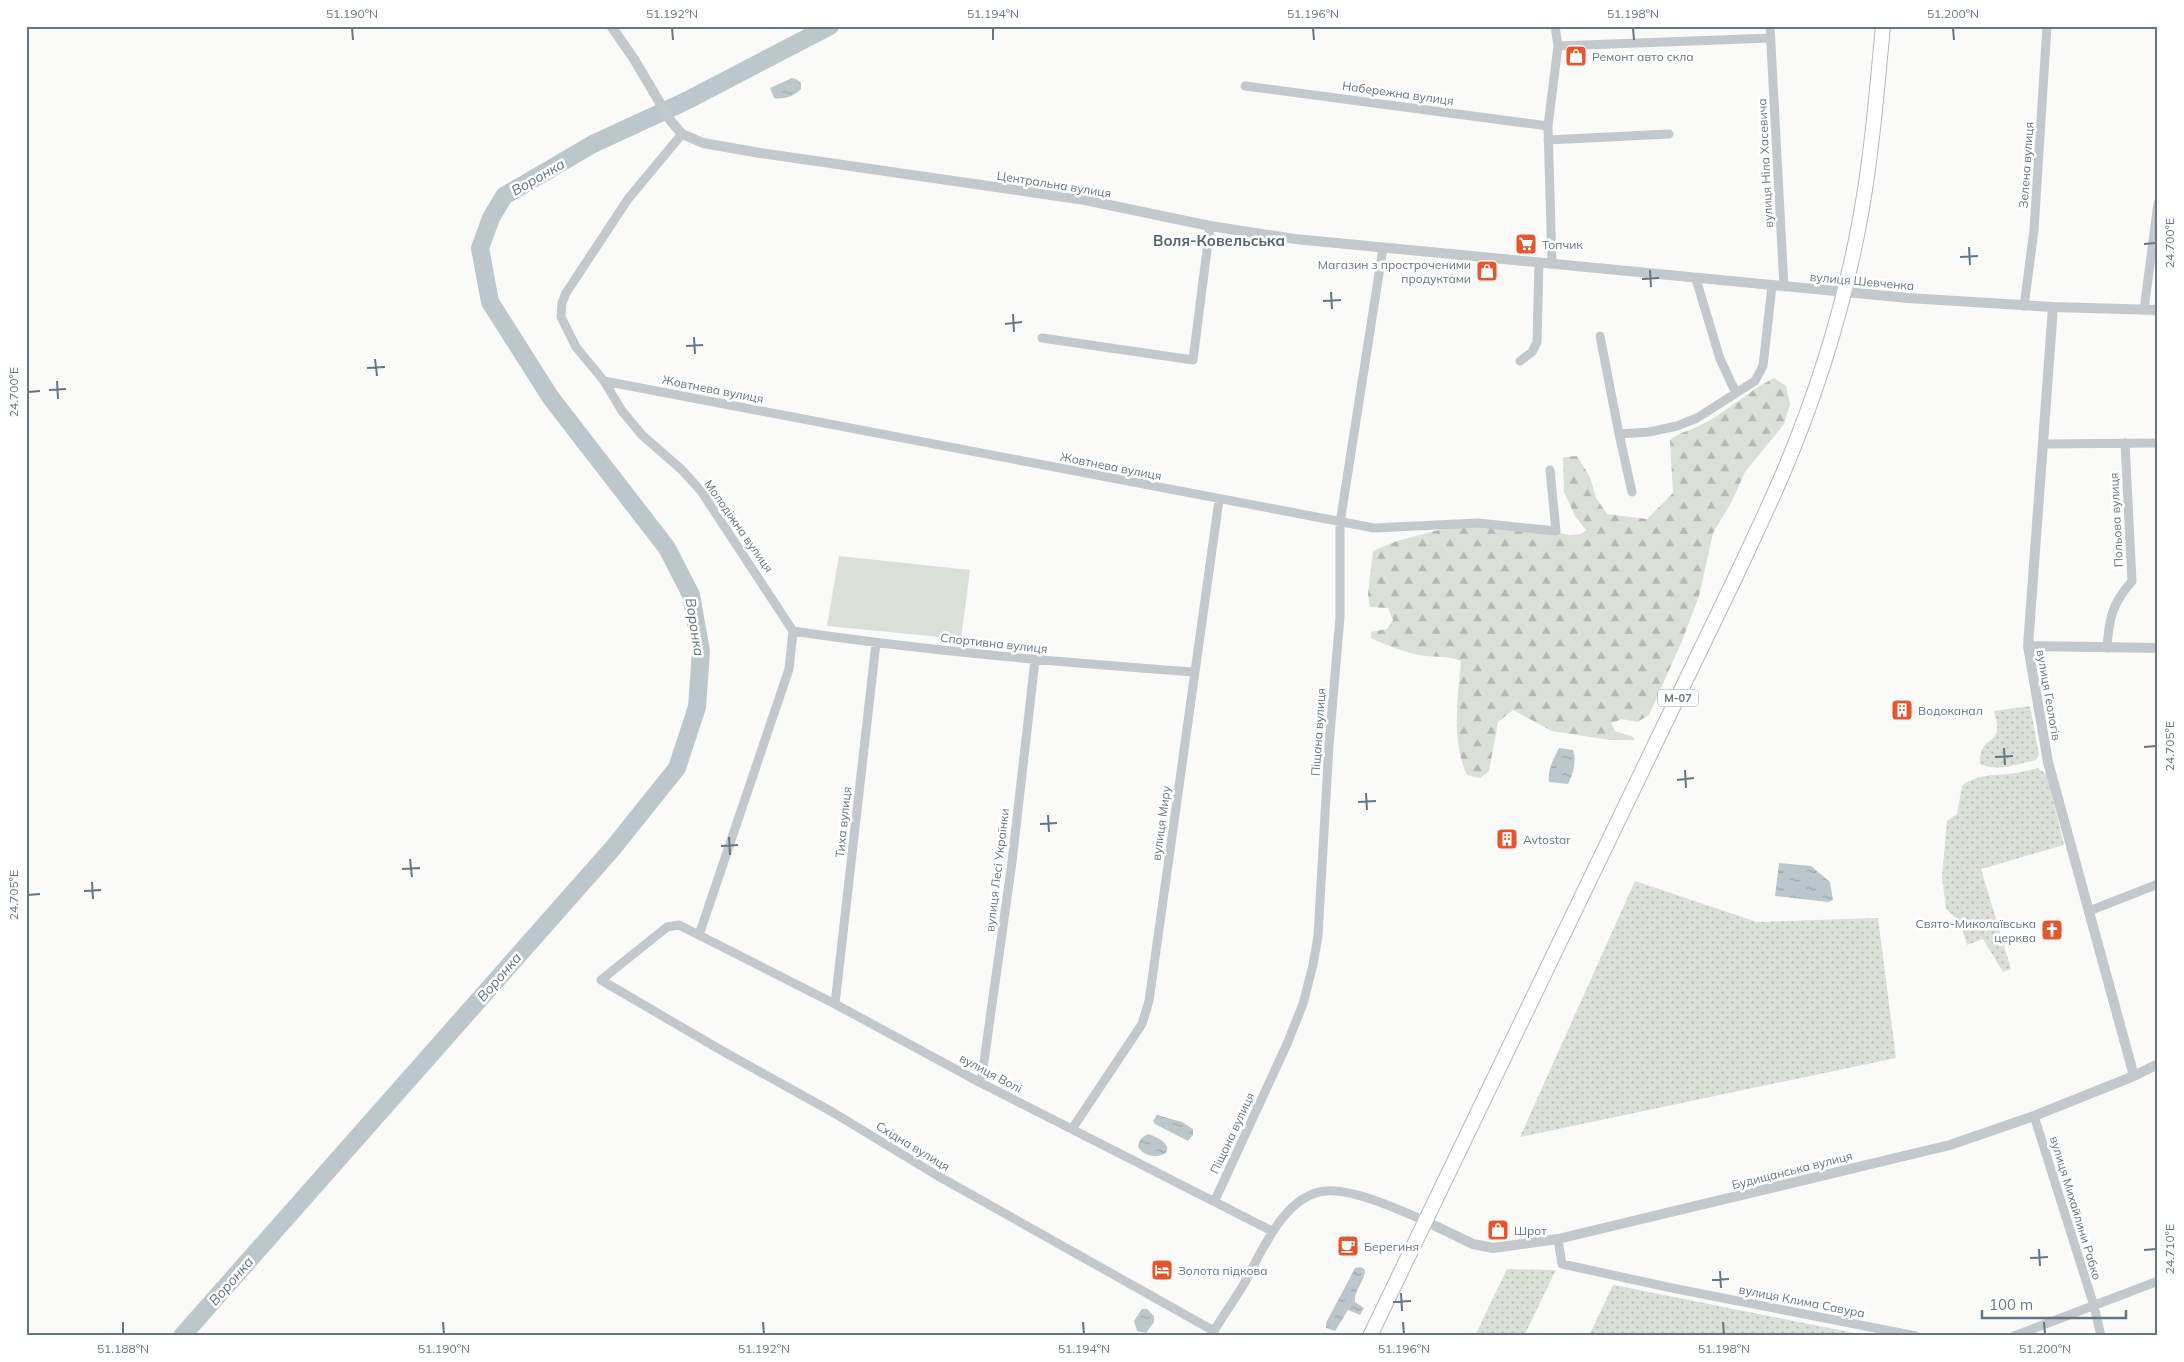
<svg xmlns="http://www.w3.org/2000/svg" width="2184" height="1362" font-family="Mulish,sans-serif">
<style>
.forest{fill:url(#forest-firs)}
.garden{fill:url(#garden-dots)}
.pitch{fill:#dadfd7}
.water{fill:url(#water-ripples)}
.lines{fill:none;stroke-linecap:round;stroke-linejoin:round}
.river{stroke:#bbc7cb;stroke-width:18}
.trunk-casing{stroke:#b4b9bd;stroke-width:16}
.minor{stroke:#c3c8cc;stroke-width:9}
.tertiary{stroke:#c3c8cc;stroke-width:10}
.trunk{stroke:#fff;stroke-width:14}
.ticks{fill:none;stroke:#657683;stroke-width:2}
.labels{text-anchor:middle;dominant-baseline:central;stroke-width:5;stroke-linejoin:round;paint-order:stroke}
.shield{fill:#fff;stroke:#939fa8;stroke-width:1}
.shield-label{font-size:11px;font-weight:bold;fill:#657683}
.poi-label{font-size:12px;fill:#657683;stroke:#fff;text-anchor:start}
.street-label{font-size:12px;fill:#657683;stroke:#fff}
.water-label{font-size:14px;font-style:italic;fill:#60757c;stroke:#fff}
.quarter-label{font-size:15px;font-weight:bold;fill:#57646e;stroke:#fff}
.neatline{fill:none;stroke:#657683;stroke-width:2}
.ticks-label{font-size:12px;text-anchor:middle;fill:#657683}
</style>
<defs>
<pattern id="forest-firs" width="22" height="20" patternUnits="userSpaceOnUse" patternTransform="scale(1.25)"><rect width="22" height="20" fill="#dadfd7"/><path d="M5 1l3.5 6h-7zM16 11l3.5 6h-7z" fill="#b4b9b4"/></pattern>
<pattern id="garden-dots" width="8" height="8" patternUnits="userSpaceOnUse" patternTransform="scale(1.25)"><rect width="8" height="8" fill="#dadfd7"/><path d="M2 2h.1M6 6h.1" fill="none" stroke="#b4b9b4" stroke-width="1.8" stroke-linecap="round"/></pattern>
<pattern id="water-ripples" width="26" height="14" patternUnits="userSpaceOnUse" patternTransform="scale(1.25)"><rect width="26" height="14" fill="#bbc7cb"/><path d="M2 4q2-2 4 0t4 0M15 11q2-2 4 0t4 0" fill="none" stroke="#9ca6aa"/></pattern>
</defs>
<rect width="100%" height="100%" fill="#fafaf8"/>
<!-- forest -->
<path class="forest" d="M 1774,378 L 1786,386 L 1790,404 L 1784,424 L 1745,472 L 1732,501 L 1713,533 L 1699,596 L 1682,641 L 1649,715 L 1637,722 L 1622,719 L 1611,723 L 1615,731 L 1633,737 L 1635,740 L 1610,740 L 1552,731 L 1513,710 L 1498,722 L 1489,771 L 1480,778 L 1467,775 C 1451,741 1458,697 1461,661 C 1450,656 1437,657 1425,656 C 1407,653 1388,646 1371,638 L 1371,632 L 1387,629 L 1393,620 L 1388,608 L 1370,607 L 1368,594 L 1373,551 L 1397,541 L 1450,527 L 1540,528 L 1569,535 L 1581,534 L 1586,530 L 1575,516 L 1564,492 L 1563,457 L 1577,456 L 1590,477 L 1596,498 L 1607,514 L 1647,519 L 1673,493 L 1670,440 C 1679,432 1690,431 1701,425 C 1726,413 1748,391 1774,378 Z"/>
<!-- garden -->
<path class="garden" d="M 2030,706 L 2039,754 L 2036,760 C 2017,764 1998,772 1980,764 C 1979,739 1994,744 1997,731 C 1998,725 1995,716 1994,711 Z
M 2038,768 L 2047,775 L 2064,845 L 1981,869 L 2011,969 L 2003,972 L 1983,939 L 1967,945 L 1960,922 L 1946,909 L 1942,877 L 1947,821 L 1957,814 L 1962,786 C 1978,773 1996,776 2015,773 C 2023,772 2030,770 2038,768 Z
M 1635,881 L 1757,922 L 1878,918 L 1896,1058 L 1520,1137 Z
M 1507,1269 L 1556,1270 L 1524,1336 L 1475,1336 Z
M 1613,1285 L 1614,1285 L 1869,1336 L 1589,1336 Z"/>
<!-- pitch -->
<path class="pitch" d="M 839,556 L 970,570 L 961,639 L 827,626 Z"/>
<!-- water -->
<path class="water" d="M 792,78 L 796,79 L 801,83 L 801,89 C 795,96 783,100 774,98 L 770,88 Z
M 1559,748 L 1573,750 C 1577,761 1573,774 1568,784 L 1549,782 C 1547,770 1554,758 1559,748 Z
M 1779,863 L 1811,866 L 1830,882 L 1833,900 L 1828,902 L 1775,896 Z
M 1157,1115 L 1182,1122 L 1193,1129 L 1193,1135 L 1188,1141 L 1155,1124 L 1153,1121 Z
M 1149,1134 C 1190,1150 1151,1167 1138,1147 C 1139,1140 1142,1136 1149,1134 Z
M 1361,1267 L 1365,1270 C 1365,1282 1353,1291 1355,1302 L 1364,1308 L 1360,1315 L 1348,1310 L 1335,1331 L 1326,1328 L 1326,1323 L 1355,1268 Z
M 1142,1309 L 1147,1309 L 1154,1316 L 1154,1322 L 1146,1333 L 1137,1331 L 1134,1321 Z"/>
<g class="lines">
<!-- river -->
<path class="river" d="M 182,1336 L 613,848 L 677,768 L 697,707 L 701,651 L 691,595 L 667,548 L 551,398 L 490,302 L 480,248 L 491,218 L 504,196 L 593,144 L 686,101 L 830,26"/>
<!-- trunk casing -->
<g class="trunk-casing">
<path id="trunk" d="M 1370,1336 L 1737,574 C 1752,542 1767,510 1781,478 C 1817,394 1845,303 1861,214 C 1872,152 1877,89 1883,26"/>
</g>
<!-- minor -->
<path class="minor" d="M 1770,26 L 1784,287
M 1558,46 L 1771,38
M 1245,86 L 1548,126
M 682,134 L 628,199 L 566,293 L 562,303 L 561,317 L 576,347 L 604,381 L 622,411 L 642,435 L 682,470 L 701,491 L 793,631 L 789,669 L 699,935
M 1548,140 L 1669,134
M 1552,263 L 1548,126 L 1558,46 L 1555,26
M 1696,279 L 1720,359 L 1736,393
M 2024,306 L 2034,230 L 2047,26
M 2144,310 L 2158,203
M 1600,336 L 1619,434 L 1649,432 L 1677,426 L 1697,418 L 1755,381 L 1763,366 L 1772,286
M 1042,338 L 1193,360 L 1210,226
M 1520,361 L 1532,352 L 1537,342 L 1539,262
M 604,381 L 1374,528 L 1478,523 L 1556,531 L 1550,470
M 1619,434 L 1632,492
M 2043,444 L 2158,443
M 793,631 C 926,651 1060,662 1194,672
M 2107,648 C 2109,618 2112,604 2132,581 L 2125,443
M 2089,911 L 2158,884
M 835,1004 L 876,643
M 981,1083 L 1012,862 L 1035,660
M 2034,1116 L 2094,1306 L 2101,1336
M 1072,1129 L 1142,1024 L 1149,1001 L 1219,500
M 1215,1200 L 1287,1044 L 1303,1004 L 1313,965 L 1318,936 L 1329,745 L 1340,617 L 1340,523 L 1383,248
M 1272,1231 L 981,1083 L 835,1004 L 679,925 L 667,927 L 601,980 L 719,1049 L 834,1113 L 938,1176 L 1214,1331 C 1224,1314 1236,1298 1245,1282 C 1262,1251 1285,1194 1326,1191 C 1354,1189 1398,1209 1425,1221
M 1558,1239 L 1562,1264 L 1672,1288 L 1916,1336
M 2014,1336 L 2158,1281"/>
<!-- tertiary -->
<path class="tertiary" d="M 611,26 L 634,59 L 670,120 L 682,134 L 703,143 L 760,153 L 1085,200 L 1210,226 L 1295,239 L 1908,298 L 2053,307 L 2158,310
M 2053,307 L 2028,646 L 2048,762 L 2134,1076
M 2028,646 L 2158,648
M 1425,1221 L 1473,1244 L 1493,1248 L 1558,1239 L 1950,1145 L 2034,1116 L 2134,1076 L 2158,1064"/>
<!-- trunk -->
<use href="#trunk" class="trunk"/>
</g>
<!-- ticks -->
<path class="ticks" d="M 352,28 L 353,40M 672,28 L 673,40M 993,28 L 993,40M 1313,28 L 1314,40M 1633,28 L 1634,40M 1953,28 L 1954,40M 2144,244 L 2156,243M 1969,247 L 1970,265M 1960,257 L 1978,256M 1650,270 L 1651,287M 1642,279 L 1659,278M 1331,292 L 1332,309M 1323,301 L 1341,300M 1013,314 L 1014,332M 1005,324 L 1022,322M 694,337 L 695,354M 686,346 L 703,345M 375,359 L 377,376M 367,368 L 385,367M 57,381 L 58,399M 49,390 L 66,389M 28,392 L 40,391M 2144,747 L 2156,746M 2004,748 L 2005,765M 1995,757 L 2013,756M 1685,770 L 1686,788M 1677,780 L 1694,778M 1366,793 L 1367,810M 1358,802 L 1376,801M 1048,815 L 1049,832M 1040,824 L 1057,823M 729,837 L 730,855M 721,846 L 738,845M 410,859 L 412,877M 402,869 L 420,868M 92,882 L 93,899M 84,891 L 101,890M 28,895 L 40,894M 2039,1249 L 2040,1266M 2144,1250 L 2156,1249M 2030,1258 L 2048,1257M 1720,1271 L 1721,1288M 1712,1280 L 1729,1279M 1401,1293 L 1402,1311M 1393,1302 L 1411,1301M 123,1322 L 123,1334M 443,1322 L 444,1334M 763,1322 L 764,1334M 1083,1322 L 1084,1334M 1403,1322 L 1404,1334M 1723,1322 L 1724,1334M 2044,1322 L 2045,1334"/>
<!-- icons -->
<defs>
<g id="shop-square" transform="scale(1.125)"><rect x="-9" y="-9" width="18" height="18" rx="4" fill="#e4572e" stroke="#fff"/><path d="M-5-2.5h2.3a2.7 3.5 0 0 1 5.4 0H5L5.5 6h-11ZM-1.5-2.5h3a1.5 2.3 0 0 0-3 0Z" fill="#fff"/></g>
<g id="supermarket-square" transform="scale(1.125)"><rect x="-9" y="-9" width="18" height="18" rx="4" fill="#e4572e" stroke="#fff"/><path d="M-6-5.5h2.5l.6 2H6L4.5 2H-2.5L-4.4-4H-6ZM-1.5 3.2a1.3 1.3 0 1 0 .1 0ZM3 3.2a1.3 1.3 0 1 0 .1 0Z" fill="#fff"/></g>
<g id="building-square" transform="scale(1.125)"><rect x="-9" y="-9" width="18" height="18" rx="4" fill="#e4572e" stroke="#fff"/><path d="M-4-6H4V6H1V3H-1V6H-4ZM-2.5-4.3h1.7v1.8h-1.7ZM.8-4.3h1.7v1.8H.8ZM-2.5-1h1.7V.8h-1.7ZM.8-1h1.7V.8H.8Z" fill="#fff"/></g>
<g id="church-square" transform="scale(1.125)"><rect x="-9" y="-9" width="18" height="18" rx="4" fill="#e4572e" stroke="#fff"/><path d="M-1.2-6h2.4v3.5h3.3v2.4h-3.3V6h-2.4V-.1h-3.3v-2.4h3.3Z" fill="#fff"/></g>
<g id="cafe-square" transform="scale(1.125)"><rect x="-9" y="-9" width="18" height="18" rx="4" fill="#e4572e" stroke="#fff"/><path d="M-5.5-4.5H6V0H3Q3 3.5 0 3.5H-2.5Q-5.5 3.5-5.5 0ZM3-3.2v2h1.7v-2ZM-6 4.5H4V6H-6Z" fill="#fff"/></g>
<g id="hotel-square" transform="scale(1.125)"><rect x="-9" y="-9" width="18" height="18" rx="4" fill="#e4572e" stroke="#fff"/><path d="M-6-4.5h1.5V1H6V5H4.5V3h-9V5H-6ZM-4 0a1.8 1.8 0 1 1 3.6 0ZM.5 0V-2.5h3Q6-2.5 6 0Z" fill="#fff"/></g>
</defs>
<g fill-rule="evenodd">
<use href="#shop-square" x="1576" y="56"/>
<use href="#supermarket-square" x="1526" y="244"/>
<use href="#shop-square" x="1487" y="271"/>
<use href="#building-square" x="1902" y="710"/>
<use href="#building-square" x="1507" y="839"/>
<use href="#church-square" x="2052" y="930"/>
<use href="#shop-square" x="1498" y="1230"/>
<use href="#cafe-square" x="1348" y="1246"/>
<use href="#hotel-square" x="1162" y="1270"/>
</g>
<g class="labels">
<!-- shield labels -->
<rect class="shield" x="1658" y="689.5" width="40" height="17" rx="4"/>
<g class="shield-label">
<text x="1678" y="698">М-07</text>
</g>
<!-- poi labels -->
<g class="poi-label">
<text x="1592" y="56">Ремонт авто скла</text>
<text x="1542" y="244">Топчик</text>
<text x="1471" y="264" text-anchor="end">Магазин з простроченими<tspan x="1471" dy="14">продуктами</tspan></text>
<text x="1918" y="710">Водоканал</text>
<text x="1523" y="839">Avtostar</text>
<text x="2036" y="923" text-anchor="end">Свято-Миколаївська<tspan x="2036" dy="14">церква</tspan></text>
<text x="1514" y="1230">Шрот</text>
<text x="1364" y="1246">Берегиня</text>
<text x="1178" y="1270">Золота підкова</text>
</g>
<!-- street labels -->
<g class="street-label">
<text transform="translate(1398 93) rotate(8)">Набережна вулиця</text>
<text transform="translate(1765 163) rotate(-93)">вулиця Ніла Хасевича</text>
<text transform="translate(2026 165) rotate(-86)">Зелена вулиця</text>
<text transform="translate(1054 184) rotate(9)">Центральна вулиця</text>
<text transform="translate(1862 281) rotate(5)">вулиця Шевченка</text>
<text transform="translate(713 389) rotate(11)">Жовтнева вулиця</text>
<text transform="translate(1111 466) rotate(11)">Жовтнева вулиця</text>
<text transform="translate(2116 520) rotate(-93)">Польова вулиця</text>
<text transform="translate(739 526) rotate(55)">Молодіжна вулиця</text>
<text transform="translate(994 643) rotate(6)">Спортивна вулиця</text>
<text transform="translate(2049 695) rotate(80)">вулиця Геологів</text>
<text transform="translate(1318 732) rotate(-86)">Піщана вулиця</text>
<text transform="translate(843 822) rotate(-84)">Тиха вулиця</text>
<text transform="translate(1161 823) rotate(-82)">вулиця Миру</text>
<text transform="translate(997 870) rotate(-83)">вулиця Лесі Українки</text>
<text transform="translate(991 1073) rotate(28)">вулиця Волі</text>
<text transform="translate(1232 1133) rotate(-65)">Піщана вулиця</text>
<text transform="translate(913 1146) rotate(31)">Східна вулиця</text>
<text transform="translate(1792 1170) rotate(-14)">Будищанська вулиця</text>
<text transform="translate(2076 1208) rotate(73)">вулиця Михайлини Рабко</text>
<text transform="translate(1802 1301) rotate(11)">вулиця Клима Савура</text>
</g>
<!-- water labels -->
<g class="water-label">
<text transform="translate(538 177) rotate(-30)">Воронка</text>
<text transform="translate(695 627) rotate(81)">Воронка</text>
<text transform="translate(499 977) rotate(-49)">Воронка</text>
<text transform="translate(231 1281) rotate(-49)">Воронка</text>
</g>
<!-- quarter labels -->
<g class="quarter-label">
<text x="1219" y="240">Воля-Ковельська</text>
</g>
</g>
<!-- border -->
<rect width="2184" height="1362" fill="none" stroke="#ffffff" stroke-width="55"/>
<!-- scale -->
<path d="M1982 1310v8h144v-8" fill="none" stroke="#657683" stroke-width="2.5"/>
<text x="1989" y="1310" font-size="15" fill="#657683" stroke="#ffffff" stroke-width="4" paint-order="stroke">100 m</text>
<rect x="28" y="28" width="2128" height="1306" class="neatline"/>
<g class="ticks-label">
<text x="352" y="18">51.190°N</text>
<text x="672" y="18">51.192°N</text>
<text x="993" y="18">51.194°N</text>
<text x="1313" y="18">51.196°N</text>
<text x="1633" y="18">51.198°N</text>
<text x="1953" y="18">51.200°N</text>
<text transform="translate(2170 243) rotate(-90)" y="4">24.700°E</text>
<text transform="translate(14 392) rotate(-90)" y="4">24.700°E</text>
<text transform="translate(2170 746) rotate(-90)" y="4">24.705°E</text>
<text transform="translate(14 895) rotate(-90)" y="4">24.705°E</text>
<text transform="translate(2170 1249) rotate(-90)" y="4">24.710°E</text>
<text x="123" y="1353">51.188°N</text>
<text x="444" y="1353">51.190°N</text>
<text x="764" y="1353">51.192°N</text>
<text x="1084" y="1353">51.194°N</text>
<text x="1404" y="1353">51.196°N</text>
<text x="1724" y="1353">51.198°N</text>
<text x="2045" y="1353">51.200°N</text>
</g>
</svg>
